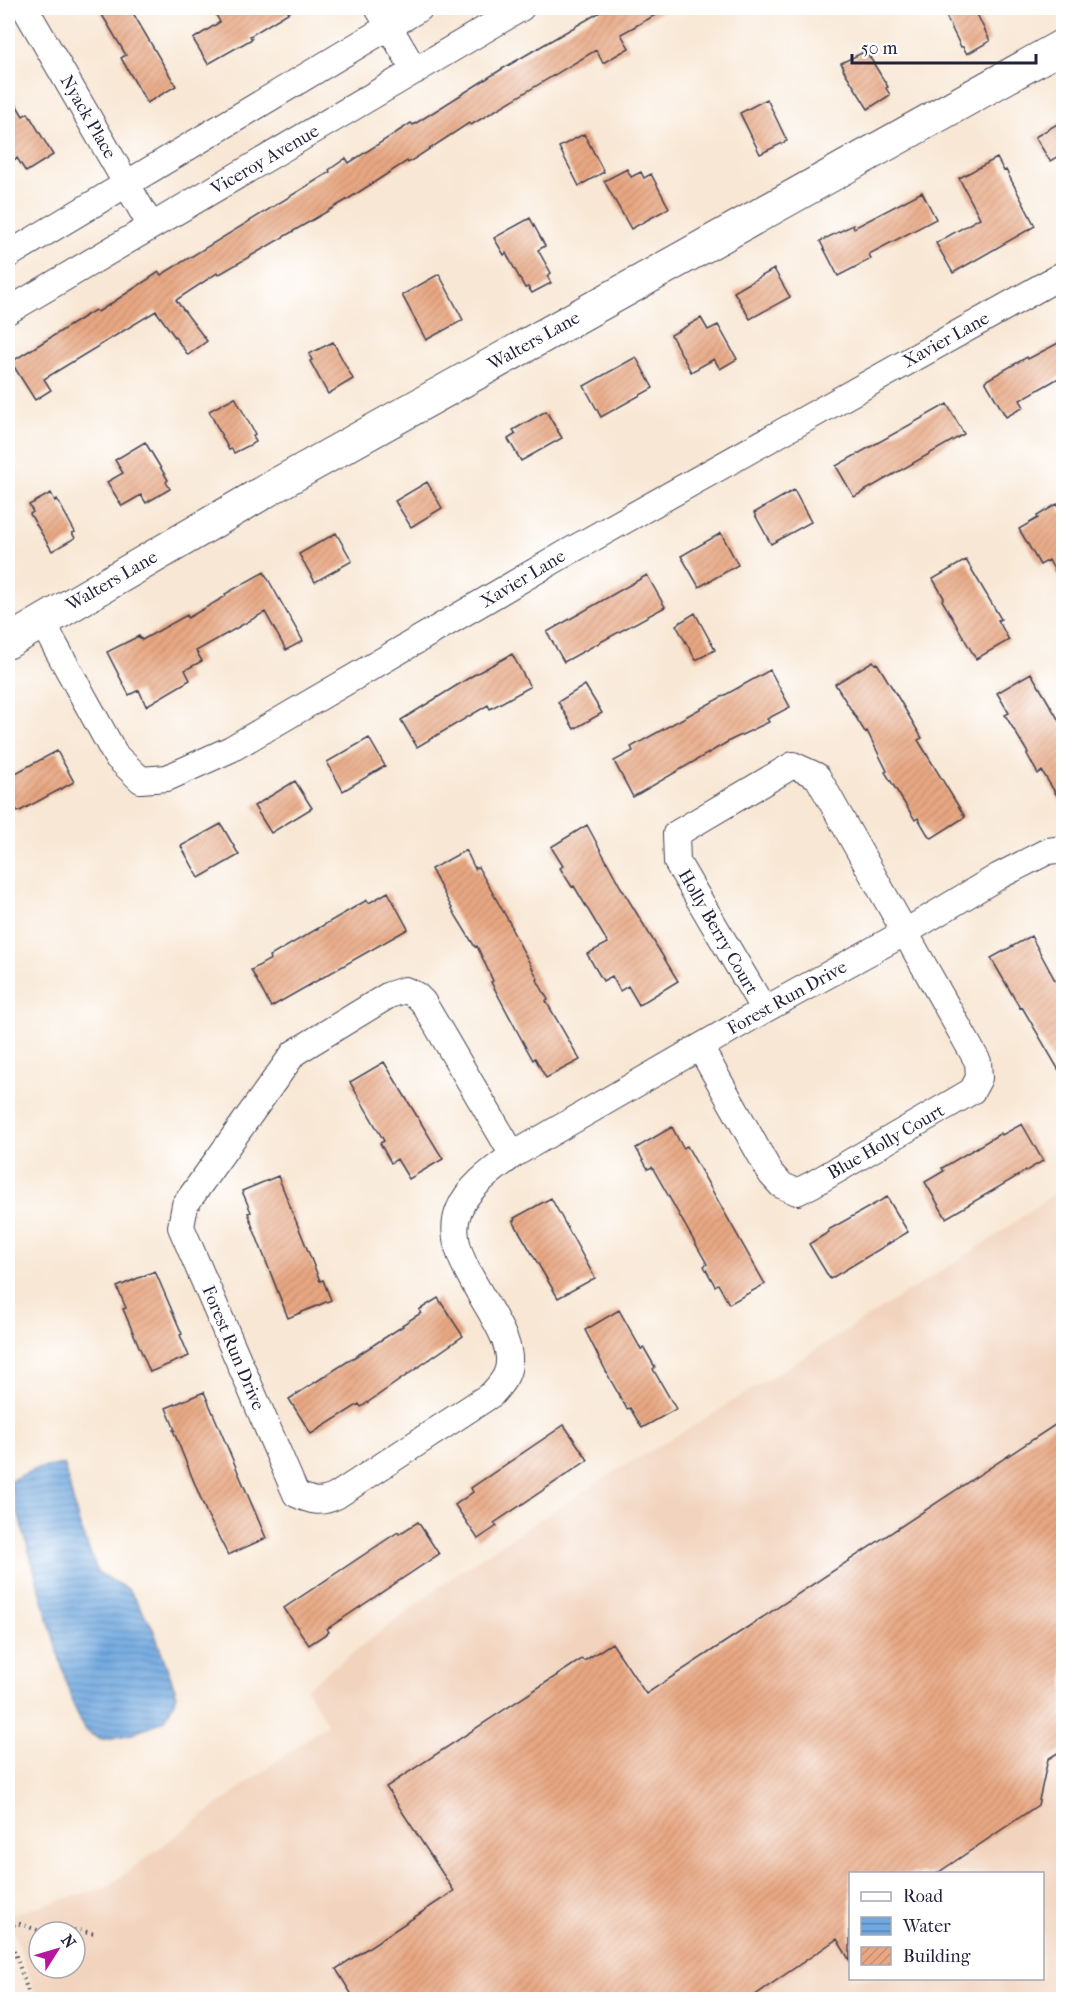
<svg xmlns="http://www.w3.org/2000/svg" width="1071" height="2007" font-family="'IM FELL French Canon',serif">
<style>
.built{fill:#f2d4be;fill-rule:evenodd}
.water{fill:url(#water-rules);stroke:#49658d;stroke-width:1.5}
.building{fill:url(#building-hatch)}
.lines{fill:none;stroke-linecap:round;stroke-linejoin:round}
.street-casing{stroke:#424052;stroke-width:28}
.secondary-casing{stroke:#424052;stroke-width:35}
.path{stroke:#424052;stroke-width:4;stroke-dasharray:1.5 4.5;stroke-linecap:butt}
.street{stroke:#fff;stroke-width:26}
.secondary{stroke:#fff;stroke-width:33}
.labels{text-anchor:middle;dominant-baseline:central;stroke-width:4.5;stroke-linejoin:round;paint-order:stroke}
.street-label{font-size:18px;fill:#22223b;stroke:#fff}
</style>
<defs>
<pattern id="water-rules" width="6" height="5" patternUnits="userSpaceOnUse" patternTransform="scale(1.5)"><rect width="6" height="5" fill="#70a8df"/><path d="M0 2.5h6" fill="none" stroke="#5c88b6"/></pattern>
<pattern id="building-hatch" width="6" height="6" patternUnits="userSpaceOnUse" patternTransform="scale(1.5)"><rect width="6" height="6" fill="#e8a782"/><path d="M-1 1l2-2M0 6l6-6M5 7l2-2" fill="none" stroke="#c78f71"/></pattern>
</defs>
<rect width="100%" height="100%" fill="#fff"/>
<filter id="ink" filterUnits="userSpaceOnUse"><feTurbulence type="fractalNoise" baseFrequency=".0167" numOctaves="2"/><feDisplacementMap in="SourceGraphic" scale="12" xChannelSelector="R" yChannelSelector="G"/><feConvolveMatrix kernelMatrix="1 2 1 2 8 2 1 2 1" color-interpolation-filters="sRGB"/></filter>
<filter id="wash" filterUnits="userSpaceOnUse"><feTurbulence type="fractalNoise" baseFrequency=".008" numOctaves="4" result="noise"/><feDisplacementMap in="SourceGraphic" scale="24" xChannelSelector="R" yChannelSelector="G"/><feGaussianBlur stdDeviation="1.35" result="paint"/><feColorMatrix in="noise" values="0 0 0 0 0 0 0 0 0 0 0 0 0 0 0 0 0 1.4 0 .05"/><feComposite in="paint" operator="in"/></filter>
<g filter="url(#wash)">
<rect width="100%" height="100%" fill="#f8e7d4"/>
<!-- built -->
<path class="built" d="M 1063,1187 L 1063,1999 L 37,1999 L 8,1915 L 107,1887 L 327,1724 L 306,1688 L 459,1572 L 609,1475 L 703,1420 L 987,1242 ZM 850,1874 L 1042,1874 L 1042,1978 L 850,1978 ZM 39,1932 L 75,1932 L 75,1968 L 39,1968 Z"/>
<!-- water -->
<path class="water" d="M 64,1464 L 78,1521 L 98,1573 L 128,1589 L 152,1626 L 177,1695 L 165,1720 L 132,1734 L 101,1740 L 86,1731 L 72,1702 L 9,1481 L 36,1469 Z"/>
<g id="blocks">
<!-- building -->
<path class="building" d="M 98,8 L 130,8 L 176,86 L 147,103 L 121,58 L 126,55 Z
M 212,8 L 296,8 L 250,36 L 252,39 L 208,64 L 193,39 L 220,22 Z
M 607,8 L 668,8 L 621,34 L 629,48 L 603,63 L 596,50 L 471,125 L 469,123 L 408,163 L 407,161 L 345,201 L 218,275 L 217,273 L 176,300 L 207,341 L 188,355 L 156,311 L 44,379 L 51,390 L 35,400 L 11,362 L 95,310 L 98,312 L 159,272 L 161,275 L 330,172 L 329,170 L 346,158 L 349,163 L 411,123 L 413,125 L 502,69 Z
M 942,8 L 974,8 L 990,41 L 967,54 L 963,47 L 961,47 Z
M 866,51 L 888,87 L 886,88 L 890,95 L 868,109 L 843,69 L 844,68 L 841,63 Z
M 8,91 L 23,116 L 28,113 L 53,155 L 26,172 L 17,158 L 8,163 Z
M 767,99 L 787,141 L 760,154 L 740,113 Z
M 1064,120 L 1064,153 L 1050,161 L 1035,137 Z
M 584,134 L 604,172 L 579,186 L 559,147 Z
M 997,158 L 1004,171 L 1006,170 L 1035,226 L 953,273 L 936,243 L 980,218 L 959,178 Z
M 627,169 L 631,177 L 641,172 L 644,178 L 651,174 L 669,208 L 631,229 L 604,181 Z
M 922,192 L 936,219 L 869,254 L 871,259 L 838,276 L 820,241 L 853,225 L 854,228 Z
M 530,218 L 545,246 L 538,250 L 551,273 L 547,276 L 551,283 L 532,293 L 528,287 L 525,288 L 506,253 L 504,255 L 494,238 Z
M 774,269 L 790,297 L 750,319 L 734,292 Z
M 439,274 L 463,320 L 426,340 L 402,295 Z
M 701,318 L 708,330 L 718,325 L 737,359 L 720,369 L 714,359 L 691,372 L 671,335 Z
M 1064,340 L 1064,375 L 1020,400 L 1024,407 L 1006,417 L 985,381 L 1027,357 L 1028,359 Z
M 333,342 L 353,379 L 328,394 L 310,361 L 312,360 L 309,354 Z
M 636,357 L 653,388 L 601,417 L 584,386 Z
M 235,397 L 255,434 L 253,436 L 256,442 L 234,453 L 232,449 L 229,450 L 209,411 Z
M 947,404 L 964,434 L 854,497 L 836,466 Z
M 546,411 L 562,438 L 521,461 L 508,439 L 516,434 L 513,430 Z
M 145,442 L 168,480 L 166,482 L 170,489 L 146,503 L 141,495 L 122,506 L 107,482 L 123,473 L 115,460 Z
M 427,482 L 442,508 L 411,527 L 395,501 Z
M 794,490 L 811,522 L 771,544 L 754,513 Z
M 51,493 L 55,501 L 57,499 L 75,532 L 72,533 L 75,538 L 52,551 L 30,514 L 33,512 L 29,505 Z
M 1057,504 L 1064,515 L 1064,588 L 1049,560 L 1040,565 L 1019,529 L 1038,518 L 1037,516 Z
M 336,533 L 352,561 L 315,582 L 299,554 Z
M 721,533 L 738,565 L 699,587 L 681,556 Z
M 966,560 L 1001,619 L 998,620 L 1009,640 L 976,659 L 942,600 L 944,598 L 933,579 Z
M 264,572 L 303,641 L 286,650 L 265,612 L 196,651 L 202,661 L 185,670 L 190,680 L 146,706 L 139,690 L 129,695 L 107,652 L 139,636 L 142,640 L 187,615 L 188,618 L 226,596 L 225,594 Z
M 647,575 L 665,607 L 564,662 L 547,632 Z
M 695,613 L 715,650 L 696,660 L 676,625 Z
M 512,654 L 530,687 L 490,709 L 488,705 L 417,747 L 401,720 L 472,676 Z
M 873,661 L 875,664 L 877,663 L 899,699 L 922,738 L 918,740 L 965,817 L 932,838 L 929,837 L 918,818 L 915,820 L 885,772 L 887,771 L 867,731 L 865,732 L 835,684 Z
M 770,670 L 790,707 L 767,719 L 769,722 L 731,740 L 633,797 L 614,761 L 633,751 L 631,747 Z
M 1031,673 L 1064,729 L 1064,807 L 1042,771 L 1038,774 L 1027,754 L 1028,753 L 1005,715 L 1009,713 L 997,693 Z
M 585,685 L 602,713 L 574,729 L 558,702 Z
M 369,738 L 385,766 L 343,791 L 327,762 Z
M 57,751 L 74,782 L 18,812 L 8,793 L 8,777 Z
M 295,781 L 312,808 L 271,833 L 254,806 Z
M 221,824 L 239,855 L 199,878 L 181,846 Z
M 587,825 L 620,886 L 678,981 L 639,1005 L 628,986 L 620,991 L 612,976 L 603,981 L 587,954 L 608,943 L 574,886 L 572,887 L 560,868 L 563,866 L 551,847 Z
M 466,850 L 475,869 L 478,867 L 512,927 L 511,928 L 538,979 L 537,980 L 548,1000 L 546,1001 L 580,1060 L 546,1078 L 535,1058 L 533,1060 L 524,1044 L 491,982 L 493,981 L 477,946 L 475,947 L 456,916 L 431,869 Z
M 388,892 L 408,929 L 271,1007 L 251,970 L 271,959 L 270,956 L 367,900 L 369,903 Z
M 1031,936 L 1064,997 L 1064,1079 L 1022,1007 L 1020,1008 L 991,958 Z
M 384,1062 L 443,1159 L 409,1179 L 397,1159 L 391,1163 L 380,1143 L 384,1141 L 350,1082 Z
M 1022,1124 L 1043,1161 L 946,1218 L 925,1182 L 944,1171 L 942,1168 L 1001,1133 L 1002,1135 Z
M 672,1127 L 683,1148 L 687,1146 L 765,1284 L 729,1304 L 718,1284 L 715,1286 L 704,1266 L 707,1264 L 652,1167 L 648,1169 L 636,1148 Z
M 278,1176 L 320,1281 L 323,1280 L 331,1300 L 288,1318 L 250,1220 L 251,1220 L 248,1213 L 251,1212 L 242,1191 Z
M 887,1197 L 908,1232 L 830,1279 L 809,1244 L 829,1232 L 828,1230 Z
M 551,1198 L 595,1278 L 558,1298 L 513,1221 L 515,1220 L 514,1218 Z
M 155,1271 L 182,1334 L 180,1335 L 189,1356 L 150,1372 L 123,1309 L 126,1308 L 117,1287 Z
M 438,1298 L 463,1336 L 361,1407 L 359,1404 L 311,1434 L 289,1399 L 403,1326 L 402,1325 L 421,1313 L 419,1310 Z
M 619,1310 L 641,1349 L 644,1348 L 655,1367 L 653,1369 L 676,1409 L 642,1428 L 630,1408 L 627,1409 L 610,1379 L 585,1330 Z
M 204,1392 L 266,1538 L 228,1555 L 207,1514 L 173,1430 L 175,1430 L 166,1408 Z
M 1064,1419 L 1064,1749 L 1048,1759 L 1038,1805 L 936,1874 L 850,1874 L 850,1961 L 837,1939 L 748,2000 L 355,2000 L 336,1969 L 454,1891 L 386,1787 L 582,1659 L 584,1661 L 612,1643 L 646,1694 Z
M 564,1425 L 588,1460 L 494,1523 L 497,1526 L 478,1539 L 455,1505 L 473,1492 L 471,1488 Z
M 418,1522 L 439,1554 L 327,1629 L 329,1632 L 309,1645 L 284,1608 L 398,1532 L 399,1534 Z"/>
</g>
</g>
<g filter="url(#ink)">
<use href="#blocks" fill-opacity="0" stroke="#424052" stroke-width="1.5"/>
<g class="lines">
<!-- street casing -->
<g class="street-casing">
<path id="street" d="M 25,8 L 151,226
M 378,8 L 415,71
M 8,255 L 420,8
M 8,311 L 521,8
M 42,622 L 116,756 L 141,780 L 167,778 L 231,749 L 570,551 L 1064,274
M 405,990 L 416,995 L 423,1002 L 513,1155 C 494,1169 468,1187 459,1210 C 436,1265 527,1331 506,1375 C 503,1382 497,1388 492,1394 L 336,1496 C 320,1504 311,1501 296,1494 L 181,1227 L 185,1205 L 294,1053 L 389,995 Z
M 700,1047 L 771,1174 L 781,1185 L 797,1192 L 813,1184 L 972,1091 L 979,1078 L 978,1062 L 817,776 L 793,765 L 676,834 L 677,862 L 764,1010
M 513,1155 L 764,1010 L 904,933 L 999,876 L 1048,851 L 1064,849"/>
</g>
<!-- secondary casing -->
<g class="secondary-casing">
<path id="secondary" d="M 8,642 L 276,485 L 1064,45"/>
</g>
<!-- path -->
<path class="path" d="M 8,1927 L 17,1923 L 43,1932
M 62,1932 L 78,1930 L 96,1934
M 8,1933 L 31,2000"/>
<!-- street -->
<use href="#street" class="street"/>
<!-- secondary -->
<use href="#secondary" class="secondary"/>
</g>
</g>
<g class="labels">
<!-- street labels -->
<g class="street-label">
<text transform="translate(88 117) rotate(60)">Nyack Place</text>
<text transform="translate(265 160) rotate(-30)">Viceroy Avenue</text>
<text transform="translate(946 340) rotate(-29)">Xavier Lane</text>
<text transform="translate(534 341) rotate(-29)">Walters Lane</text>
<text transform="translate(523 579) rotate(-31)">Xavier Lane</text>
<text transform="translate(112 581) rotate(-30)">Walters Lane</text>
<text transform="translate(718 932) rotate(60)">Holly Berry Court</text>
<text transform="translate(787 998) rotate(-29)">Forest Run Drive</text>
<text transform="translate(886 1142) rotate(-30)">Blue Holly Court</text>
<text transform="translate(233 1348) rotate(67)">Forest Run Drive</text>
</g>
</g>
<!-- margin -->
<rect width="1071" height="2007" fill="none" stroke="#fff" stroke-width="30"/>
<!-- legend -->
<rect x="849" y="1872" width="195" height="108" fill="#ffffff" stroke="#a7a7b1" stroke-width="1.5"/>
<rect x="861" y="1892" width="30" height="9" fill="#ffffff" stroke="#a7a7b1" stroke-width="1.5"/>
<text x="903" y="1902" font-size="18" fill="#22223b">Road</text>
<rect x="861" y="1917" width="30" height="18" fill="url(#water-rules)" stroke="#a7a7b1" stroke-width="1.5"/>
<text x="903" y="1932" font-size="18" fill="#22223b">Water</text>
<rect x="861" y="1947" width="30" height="18" fill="url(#building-hatch)" stroke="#a7a7b1" stroke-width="1.5"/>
<text x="903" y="1962" font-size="18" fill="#22223b">Building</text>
<!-- north arrow -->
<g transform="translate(57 1950) rotate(53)"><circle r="28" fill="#ffffff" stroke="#a7a7b1" stroke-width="1.5"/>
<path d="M0-4.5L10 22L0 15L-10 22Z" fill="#b5179e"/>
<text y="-9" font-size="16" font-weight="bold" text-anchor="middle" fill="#22223b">N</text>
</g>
<!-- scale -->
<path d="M852 54v9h184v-9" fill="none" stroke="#22223b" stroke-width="3"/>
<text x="861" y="54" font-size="18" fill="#22223b" stroke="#ffffff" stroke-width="4.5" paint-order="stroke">50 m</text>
</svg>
